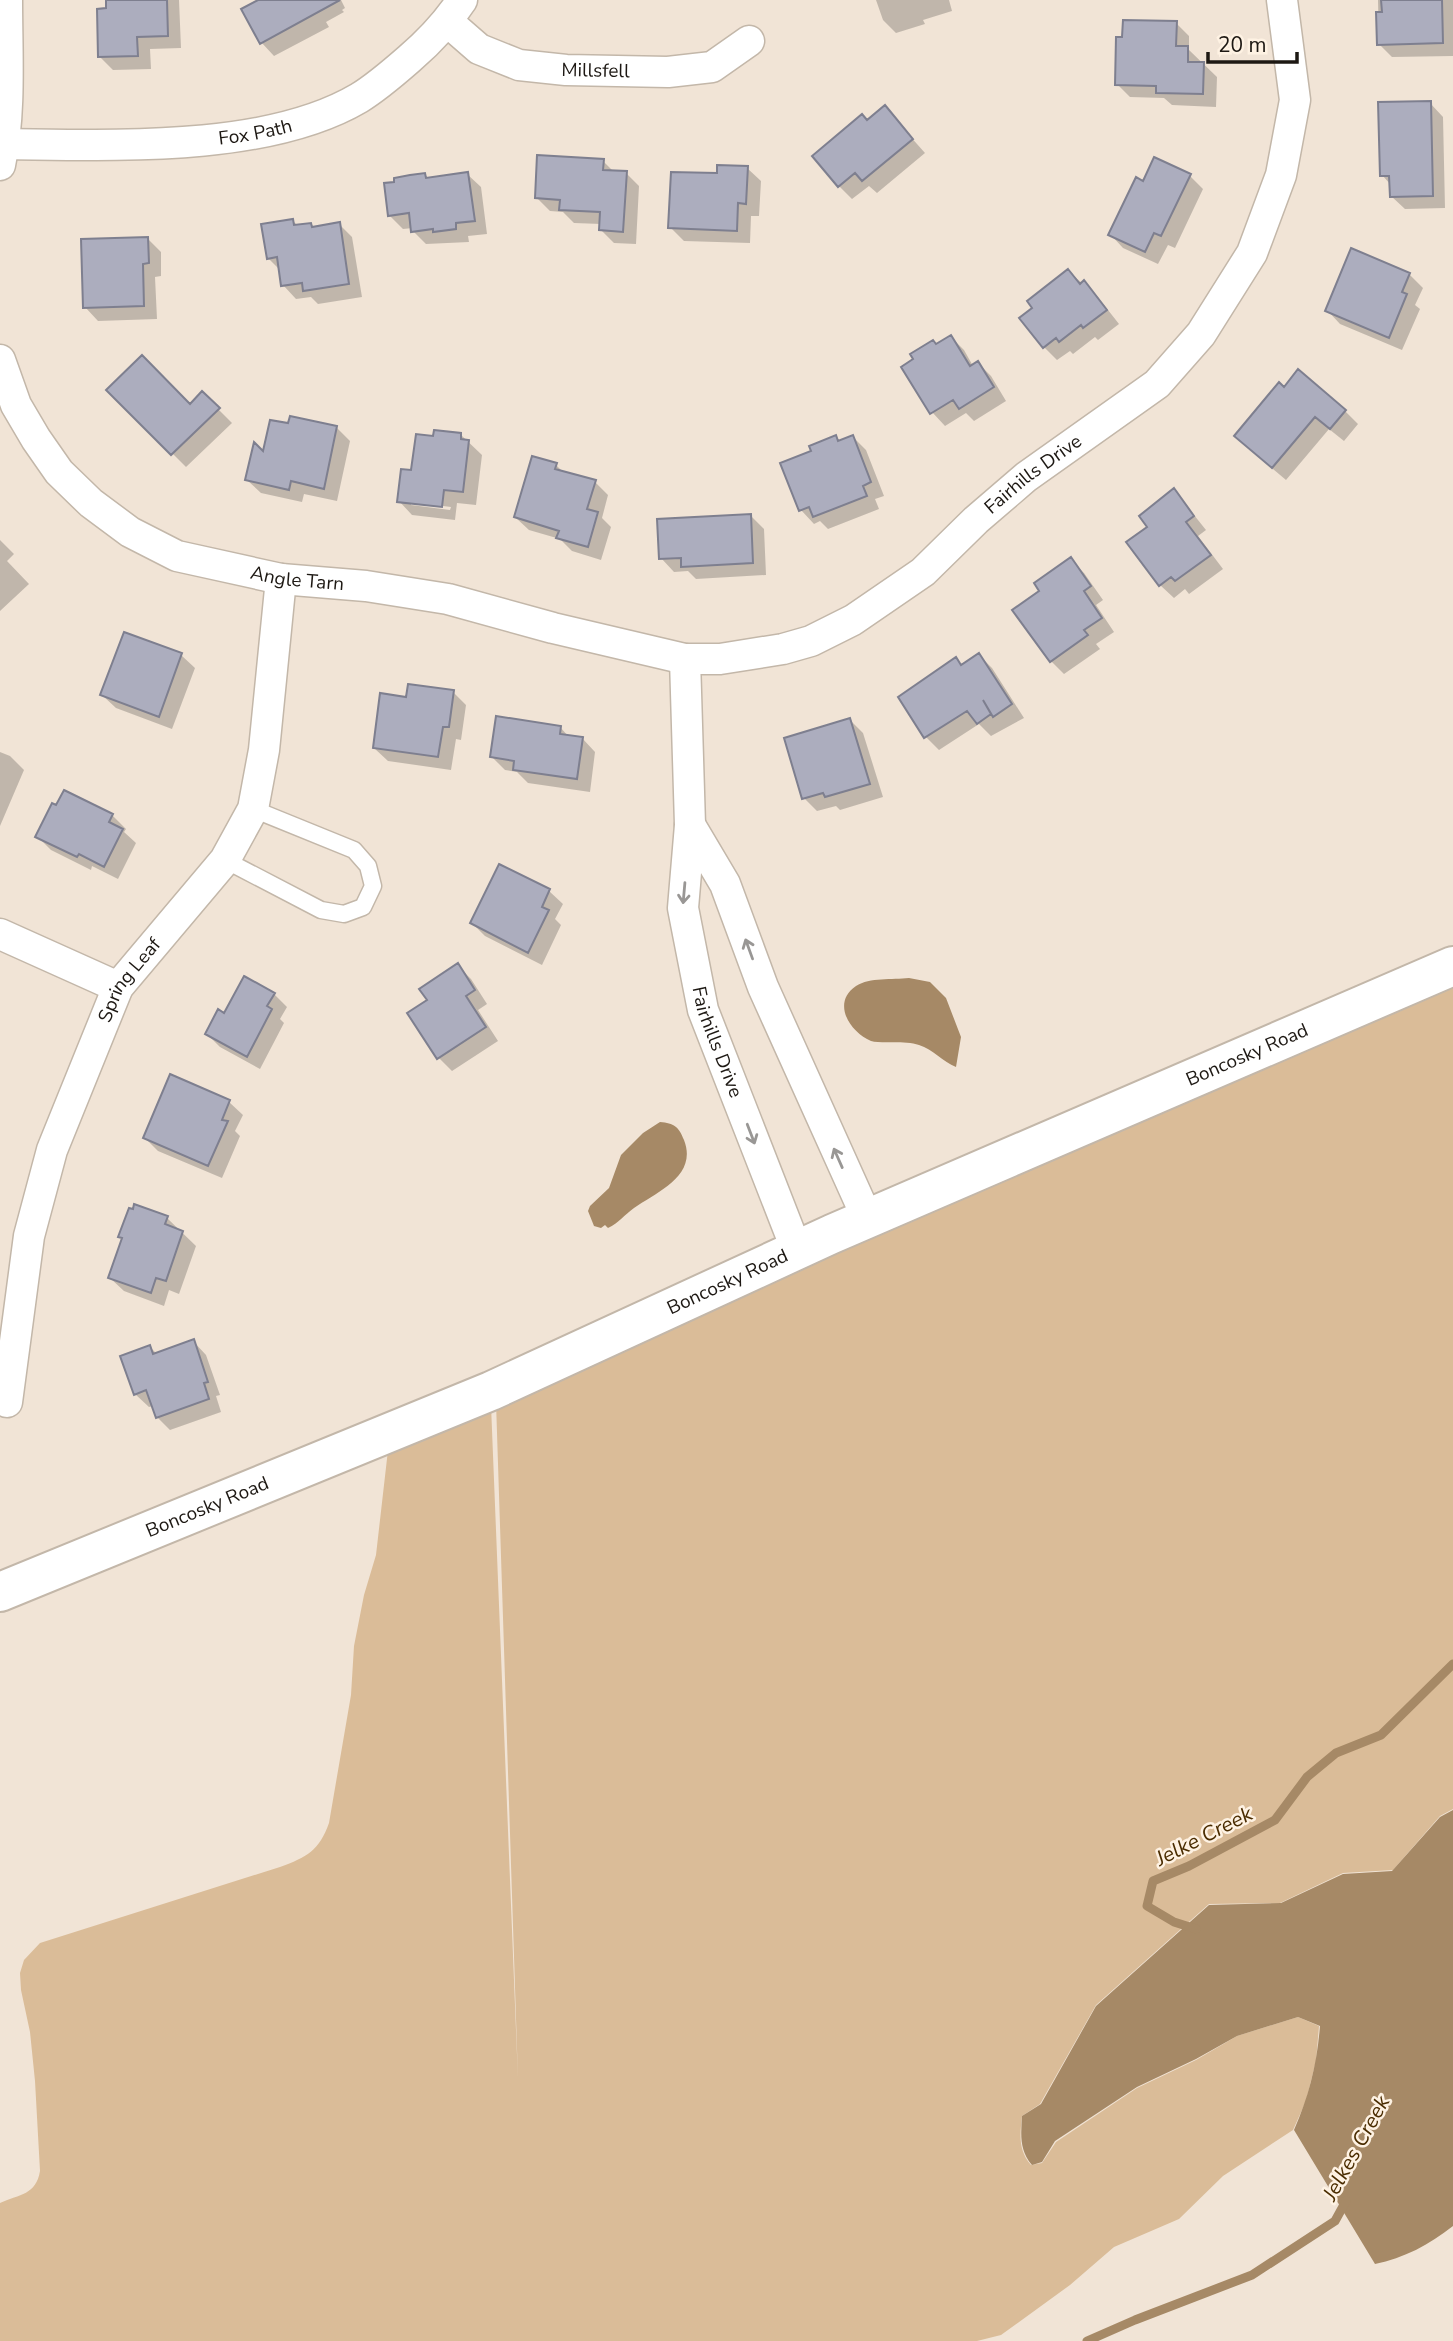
<svg xmlns="http://www.w3.org/2000/svg" width="1453" height="2341" font-family="'Nunito Sans',sans-serif">
<style>
.green{fill:#dabc98}
.water{fill:#a68966}
.shadow{fill:#0003;fill-rule:evenodd}
.lines{fill:none;stroke-linecap:round;stroke-linejoin:round}
.stream{stroke:#a68966;stroke-width:9}
.building{fill:#acadbe;stroke:#7e7f8f;stroke-width:2}
.service-casing{stroke:#c3b7a9;stroke-width:19}
.minor-casing{stroke:#c3b7a9;stroke-width:33}
.tertiary-casing{stroke:#c3b7a9;stroke-width:42}
.service{stroke:#fff;stroke-width:16}
.minor{stroke:#fff;stroke-width:30}
.tertiary{stroke:#fff;stroke-width:38}
.oneway{stroke:#999795}
.labels{text-anchor:middle;dominant-baseline:central;stroke-width:5;stroke-linejoin:round;paint-order:stroke}
.street-label{font-size:19px;fill:#1d1813;stroke:#fef2e3}
.water-label{font-size:21px;font-style:italic;fill:#4a2c00;stroke:#fef2e3}
</style>
<rect width="100%" height="100%" fill="#f1e4d6"/>
<!-- green -->
<path class="green" d="M 1453,982 L 1453,1809 L 1440,1816 L 1393,1870 L 1343,1873 L 1280,1903 L 1209,1904 L 1096,2005 L 1040,2104 L 1022,2116 C 1020,2135 1018,2150 1031,2165 L 1042,2163 L 1056,2142 L 1137,2088 L 1196,2060 L 1237,2036 L 1298,2017 L 1319,2026 L 1316,2061 L 1306,2101 L 1293,2130 L 1223,2176 L 1179,2219 L 1114,2247 L 1070,2285 L 1001,2335 L 977,2341 L 0,2341 L 0,2203 C 20,2194 36,2195 40,2171 L 35,2081 L 30,2032 L 21,1990 L 20,1973 L 24,1960 L 40,1943 L 280,1867 C 307,1857 319,1851 329,1823 L 351,1695 L 354,1646 L 364,1595 L 376,1555 L 388,1450 L 491,1405 L 518,2080 L 496,1402 Z"/>
<!-- water -->
<path class="water" d="M 909,978 L 930,982 L 946,998 L 961,1037 L 956,1067 C 943,1062 933,1049 919,1045 C 905,1040 881,1044 871,1041 C 850,1032 831,1003 856,986 C 870,977 892,980 909,978 Z
M 660,1122 C 674,1123 679,1127 684,1140 C 698,1176 657,1192 634,1208 C 624,1215 619,1223 608,1228 L 605,1225 L 601,1228 L 594,1226 L 588,1211 L 590,1206 L 609,1188 L 621,1155 L 643,1133 Z
M 1453,1810 L 1453,2226 C 1429,2245 1404,2258 1375,2264 L 1294,2130 C 1309,2096 1317,2064 1320,2026 L 1298,2017 L 1237,2036 L 1196,2059 L 1137,2087 L 1055,2141 L 1042,2162 L 1032,2165 C 1019,2150 1021,2134 1022,2116 L 1041,2104 L 1096,2006 L 1209,1905 L 1281,1903 L 1343,1874 L 1392,1871 L 1440,1817 Z"/>
<!-- shadow -->
<path class="shadow" d="M 108,0 L 179,0 L 181,48 L 150,49 L 151,69 L 113,70 L 100,57 Z
M 262,0 L 341,0 L 345,8 L 342,10 L 344,12 L 326,22 L 329,27 L 274,56 L 261,42 Z
M 876,0 L 949,0 L 952,11 L 923,20 L 925,24 L 896,33 L 883,20 Z
M 1378,0 L 1453,0 L 1453,56 L 1392,57 L 1379,44 Z
M 1176,23 L 1189,36 L 1189,50 L 1217,77 L 1216,107 L 1172,105 L 1164,98 L 1130,97 L 1117,84 L 1124,39 Z
M 1430,103 L 1443,117 L 1445,208 L 1405,209 L 1391,196 L 1391,185 L 1382,175 Z
M 885,108 L 925,153 L 877,193 L 869,186 L 852,199 L 839,186 L 868,122 Z
M 603,161 L 614,172 L 626,173 L 639,186 L 636,244 L 614,243 L 601,230 L 601,224 L 574,223 L 563,212 L 550,211 L 536,197 Z
M 747,168 L 761,181 L 759,216 L 751,216 L 750,243 L 684,241 L 670,227 L 719,175 Z
M 467,174 L 481,187 L 487,234 L 468,236 L 469,242 L 426,244 L 413,231 L 413,228 L 403,229 L 390,216 L 425,175 L 429,179 Z
M 1190,176 L 1203,189 L 1175,248 L 1168,245 L 1158,264 L 1123,248 L 1110,234 L 1143,183 Z
M 293,221 L 298,226 L 310,225 L 313,228 L 339,224 L 352,237 L 362,297 L 318,304 L 311,297 L 296,299 L 283,285 L 280,270 L 268,258 Z
M 147,238 L 161,252 L 161,276 L 155,277 L 157,319 L 98,321 L 85,307 Z
M 1068,271 L 1097,296 L 1119,324 L 1098,340 L 1095,337 L 1073,354 L 1070,351 L 1057,360 L 1044,347 Z
M 1409,274 L 1423,288 L 1415,305 L 1420,309 L 1402,350 L 1340,324 L 1327,310 Z
M 951,337 L 964,350 L 973,366 L 978,363 L 991,376 L 1006,401 L 974,421 L 966,413 L 945,426 L 932,412 L 936,346 Z
M 1284,389 L 1345,411 L 1358,424 L 1344,441 L 1329,429 L 1286,480 L 1249,449 Z
M 109,390 L 190,406 L 202,393 L 232,423 L 186,467 Z
M 337,428 L 350,441 L 337,501 L 304,494 L 302,502 L 261,493 L 247,480 L 264,455 Z
M 461,435 L 482,455 L 476,505 L 457,503 L 455,520 L 412,515 L 399,501 L 413,472 L 435,438 ZM 411,502 L 451,507 L 450,510 L 411,505 Z
M 836,437 L 840,442 L 853,437 L 866,450 L 884,496 L 875,499 L 879,509 L 828,529 L 820,521 L 814,524 L 801,510 Z
M 556,465 L 564,473 L 595,482 L 608,495 L 602,518 L 611,527 L 601,560 L 572,551 L 560,539 L 529,530 L 515,517 Z
M 1174,490 L 1206,530 L 1198,536 L 1223,569 L 1189,594 L 1185,589 L 1174,598 L 1160,585 L 1150,527 Z
M 750,515 L 764,529 L 766,575 L 696,579 L 688,571 L 674,572 L 661,558 Z
M 0,540 L 14,554 L 7,561 L 29,584 L 0,611 Z
M 1071,560 L 1084,573 L 1103,600 L 1096,605 L 1114,632 L 1096,644 L 1100,649 L 1064,674 L 1051,661 L 1041,591 Z
M 181,655 L 195,668 L 172,729 L 116,708 L 102,695 Z
M 979,655 L 992,668 L 1024,718 L 991,736 L 979,724 L 939,750 L 926,737 L 956,659 L 962,666 Z
M 453,692 L 466,705 L 461,740 L 456,739 L 451,770 L 388,761 L 374,748 L 408,699 Z
M 850,720 L 863,733 L 883,797 L 840,810 L 836,806 L 817,811 L 804,798 Z
M 560,727 L 569,737 L 582,738 L 595,752 L 590,792 L 528,783 L 517,772 L 505,770 L 492,757 Z
M 0,752 L 10,756 L 24,770 L 0,826 Z
M 65,792 L 112,815 L 126,829 L 124,832 L 136,843 L 118,879 L 92,866 L 91,870 L 51,850 L 37,836 Z
M 500,866 L 549,891 L 563,904 L 555,919 L 561,925 L 542,965 L 485,936 L 472,923 Z
M 458,966 L 471,979 L 487,1004 L 478,1010 L 498,1041 L 452,1071 L 439,1058 L 409,1014 L 429,1001 Z
M 274,994 L 287,1007 L 280,1019 L 284,1023 L 260,1069 L 220,1047 L 207,1034 L 224,1015 Z
M 171,1077 L 229,1102 L 243,1115 L 235,1131 L 240,1136 L 222,1178 L 158,1151 L 145,1138 Z
M 167,1218 L 196,1246 L 179,1294 L 169,1290 L 164,1306 L 124,1291 L 110,1278 L 124,1240 L 120,1236 Z
M 193,1341 L 206,1355 L 220,1395 L 216,1396 L 221,1412 L 170,1430 L 157,1417 L 153,1406 L 149,1407 L 135,1394 L 150,1347 L 157,1354 Z"/>
<g class="lines">
<!-- stream -->
<path class="stream" d="M 1196,1929 L 1174,1922 L 1147,1906 L 1153,1881 L 1189,1866 L 1275,1820 L 1307,1777 L 1336,1753 L 1381,1735 L 1453,1664
M 1087,2341 L 1135,2320 L 1252,2275 L 1335,2221 L 1346,2201"/>
</g>
<!-- building -->
<path class="building" d="M 106,0 L 167,0 L 168,36 L 137,37 L 138,56 L 98,57 L 97,9 L 106,8 Z
M 258,0 L 340,0 L 260,44 L 241,9 Z
M 1381,0 L 1442,0 L 1443,43 L 1377,45 L 1376,12 L 1382,12 Z
M 1123,20 L 1177,21 L 1176,46 L 1188,46 L 1188,62 L 1204,62 L 1203,94 L 1156,93 L 1156,86 L 1115,85 L 1116,37 L 1122,37 Z
M 1431,101 L 1433,196 L 1390,197 L 1389,176 L 1380,176 L 1378,102 Z
M 885,105 L 913,139 L 862,181 L 855,173 L 838,187 L 812,156 L 862,114 L 867,120 Z
M 537,155 L 604,159 L 603,170 L 627,171 L 623,232 L 599,230 L 600,212 L 559,210 L 560,200 L 535,198 Z
M 1154,157 L 1191,174 L 1161,236 L 1154,233 L 1145,252 L 1108,235 L 1136,177 L 1143,181 Z
M 717,165 L 748,166 L 746,204 L 738,203 L 737,231 L 668,228 L 671,172 L 717,173 Z
M 468,172 L 475,221 L 456,223 L 456,229 L 433,232 L 433,229 L 411,232 L 409,213 L 388,216 L 384,183 L 394,182 L 394,178 L 410,175 L 425,173 L 426,178 Z
M 293,219 L 294,225 L 311,223 L 312,227 L 340,222 L 349,284 L 303,291 L 302,283 L 281,286 L 277,257 L 267,259 L 261,224 Z
M 148,237 L 149,263 L 143,264 L 144,306 L 83,308 L 81,239 Z
M 1351,248 L 1410,273 L 1402,292 L 1407,294 L 1389,338 L 1325,311 Z
M 1068,269 L 1080,284 L 1084,280 L 1107,310 L 1083,328 L 1081,325 L 1059,342 L 1056,338 L 1043,348 L 1019,318 L 1032,308 L 1027,301 Z
M 951,335 L 970,366 L 978,361 L 994,387 L 959,409 L 953,400 L 930,414 L 901,367 L 913,359 L 910,354 L 933,340 L 936,344 Z
M 142,355 L 190,404 L 202,391 L 220,408 L 171,455 L 106,390 Z
M 1298,369 L 1346,410 L 1330,429 L 1315,417 L 1272,468 L 1234,436 L 1279,382 L 1284,387 Z
M 290,416 L 337,426 L 324,489 L 291,481 L 289,490 L 245,480 L 254,442 L 263,451 L 270,420 L 288,423 Z
M 434,430 L 461,433 L 461,439 L 469,440 L 463,492 L 444,490 L 442,507 L 397,502 L 401,469 L 411,470 L 416,434 L 433,436 Z
M 836,435 L 838,441 L 853,435 L 871,482 L 863,486 L 867,496 L 813,517 L 809,507 L 799,511 L 780,463 L 811,451 L 809,446 Z
M 532,456 L 557,463 L 555,469 L 596,480 L 587,509 L 598,512 L 588,547 L 556,538 L 559,531 L 514,517 Z
M 1174,488 L 1194,516 L 1186,522 L 1211,555 L 1175,581 L 1171,577 L 1159,586 L 1126,542 L 1147,527 L 1139,516 Z
M 751,514 L 753,563 L 681,567 L 681,558 L 659,559 L 657,519 Z
M 1071,557 L 1091,586 L 1084,591 L 1102,618 L 1084,630 L 1088,635 L 1050,662 L 1012,610 L 1039,591 L 1034,583 Z
M 124,632 L 182,653 L 159,717 L 100,695 Z
M 979,653 L 1012,704 L 993,717 L 983,700 L 991,714 L 977,724 L 967,711 L 924,738 L 898,697 L 956,657 L 961,665 Z
M 408,684 L 454,690 L 449,727 L 443,727 L 438,757 L 373,748 L 380,693 L 406,697 Z
M 496,716 L 561,726 L 560,734 L 583,737 L 577,779 L 513,770 L 514,761 L 490,757 Z
M 850,718 L 870,784 L 825,797 L 823,793 L 802,799 L 784,738 Z
M 64,790 L 113,814 L 109,822 L 123,829 L 104,867 L 79,854 L 77,857 L 35,837 L 52,803 L 56,805 Z
M 499,864 L 550,889 L 542,907 L 549,910 L 528,953 L 470,923 Z
M 458,963 L 475,990 L 466,996 L 486,1027 L 437,1059 L 407,1013 L 427,1000 L 419,989 Z
M 244,976 L 275,993 L 267,1006 L 272,1009 L 247,1057 L 205,1034 L 218,1009 L 224,1013 Z
M 170,1074 L 230,1100 L 222,1120 L 228,1121 L 208,1166 L 143,1138 Z
M 134,1204 L 168,1216 L 165,1224 L 183,1231 L 166,1281 L 156,1278 L 151,1293 L 108,1278 L 122,1238 L 118,1237 L 129,1208 L 133,1209 Z
M 194,1339 L 208,1382 L 204,1383 L 209,1399 L 156,1418 L 146,1390 L 134,1395 L 120,1356 L 150,1345 L 153,1354 Z"/>
<g class="lines">
<!-- service casing -->
<g class="service-casing">
<path id="service" d="M 225,860 L 321,910 L 344,914 L 363,907 L 373,886 L 368,866 L 354,850 L 253,809"/>
</g>
<!-- minor casing -->
<g class="minor-casing">
<g id="minor">
<path id="s1" d="M 448,22 L 479,49 L 519,65 L 566,70 L 668,72 L 712,67 L 749,41"/>
<path id="s2" d="M 4,144 C 109,145 266,153 359,98 C 377,87 393,73 409,59 C 430,41 447,23 462,0"/>
<path d="M 0,165 C 11,112 7,54 7,0"/>
<path id="s3" d="M 0,360 L 16,405 L 36,439 L 59,472 L 91,503 L 130,532 L 177,556 L 281,579 L 366,586 L 448,599 L 553,628 L 685,659 L 720,659 L 783,649 L 811,641 L 853,620 L 923,572 L 976,520 L 1026,477 L 1157,384 L 1201,334 L 1252,253 L 1281,175 L 1295,100 L 1282,0"/>
<path id="s4" d="M 685,659 L 690,825 L 683,908 L 703,1010 L 797,1251"/>
<path d="M 690,825 L 725,884 L 763,987 L 868,1220"/>
<path d="M 0,934 L 118,987"/>
<path id="s5" d="M 7,1402 L 29,1236 L 52,1150 L 118,987 L 225,860 L 253,809 L 264,750 L 281,579"/>
</g>
</g>
<!-- tertiary casing -->
<g class="tertiary-casing">
<g id="tertiary">
<path id="s6" d="M 0,1592 L 491,1391 L 832,1234 L 1453,966"/>
</g>
</g>
<!-- service -->
<use href="#service" class="service"/>
<!-- minor -->
<use href="#minor" class="minor"/>
<!-- tertiary -->
<use href="#tertiary" class="tertiary"/>
</g>
<!-- one-way arrows -->
<defs><path id="oneway-shaft" d="M-6 0H5M1.5-3L5.5 0L1.5 3" fill="none" stroke-width="1.6" stroke-linecap="round" stroke-linejoin="round" transform="scale(1.75)"/></defs>
<g class="oneway">
<use href="#oneway-shaft" transform="translate(684 893) rotate(95)"/>
<use href="#oneway-shaft" transform="translate(749 949) rotate(-110)"/>
<use href="#oneway-shaft" transform="translate(751 1134) rotate(69)"/>
<use href="#oneway-shaft" transform="translate(838 1158) rotate(-114)"/>
</g>
<g class="labels">
<!-- street labels -->
<g class="street-label">
<text stroke="none"><textPath href="#s1" startOffset="161">Millsfell</textPath></text>
<text stroke="none"><textPath href="#s2" startOffset="252">Fox Path</textPath></text>
<text stroke="none"><textPath href="#s3" startOffset="1200">Fairhills Drive</textPath></text>
<text stroke="none"><textPath href="#s3" startOffset="396">Angle Tarn</textPath></text>
<text stroke="none"><textPath href="#s5" startOffset="444">Spring Leaf</textPath></text>
<text stroke="none"><textPath href="#s4" startOffset="388">Fairhills Drive</textPath></text>
<text stroke="none"><textPath href="#s6" startOffset="1358">Boncosky Road</textPath></text>
<text stroke="none"><textPath href="#s6" startOffset="791">Boncosky Road</textPath></text>
<text stroke="none"><textPath href="#s6" startOffset="224">Boncosky Road</textPath></text>
</g>
<!-- water labels -->
<g class="water-label">
<text transform="translate(1204 1836) rotate(-27)">Jelke Creek</text>
<text transform="translate(1356 2148) rotate(-61)">Jelkes Creek</text>
</g>
</g>
<!-- scale -->
<path d="M1208 52v10h89v-10" fill="none" stroke="#1d1813" stroke-width="3.5"/>
<text x="1218" y="52" font-size="21" fill="#1d1813" stroke="#fef2e3" stroke-width="5" paint-order="stroke">20 m</text>
</svg>
